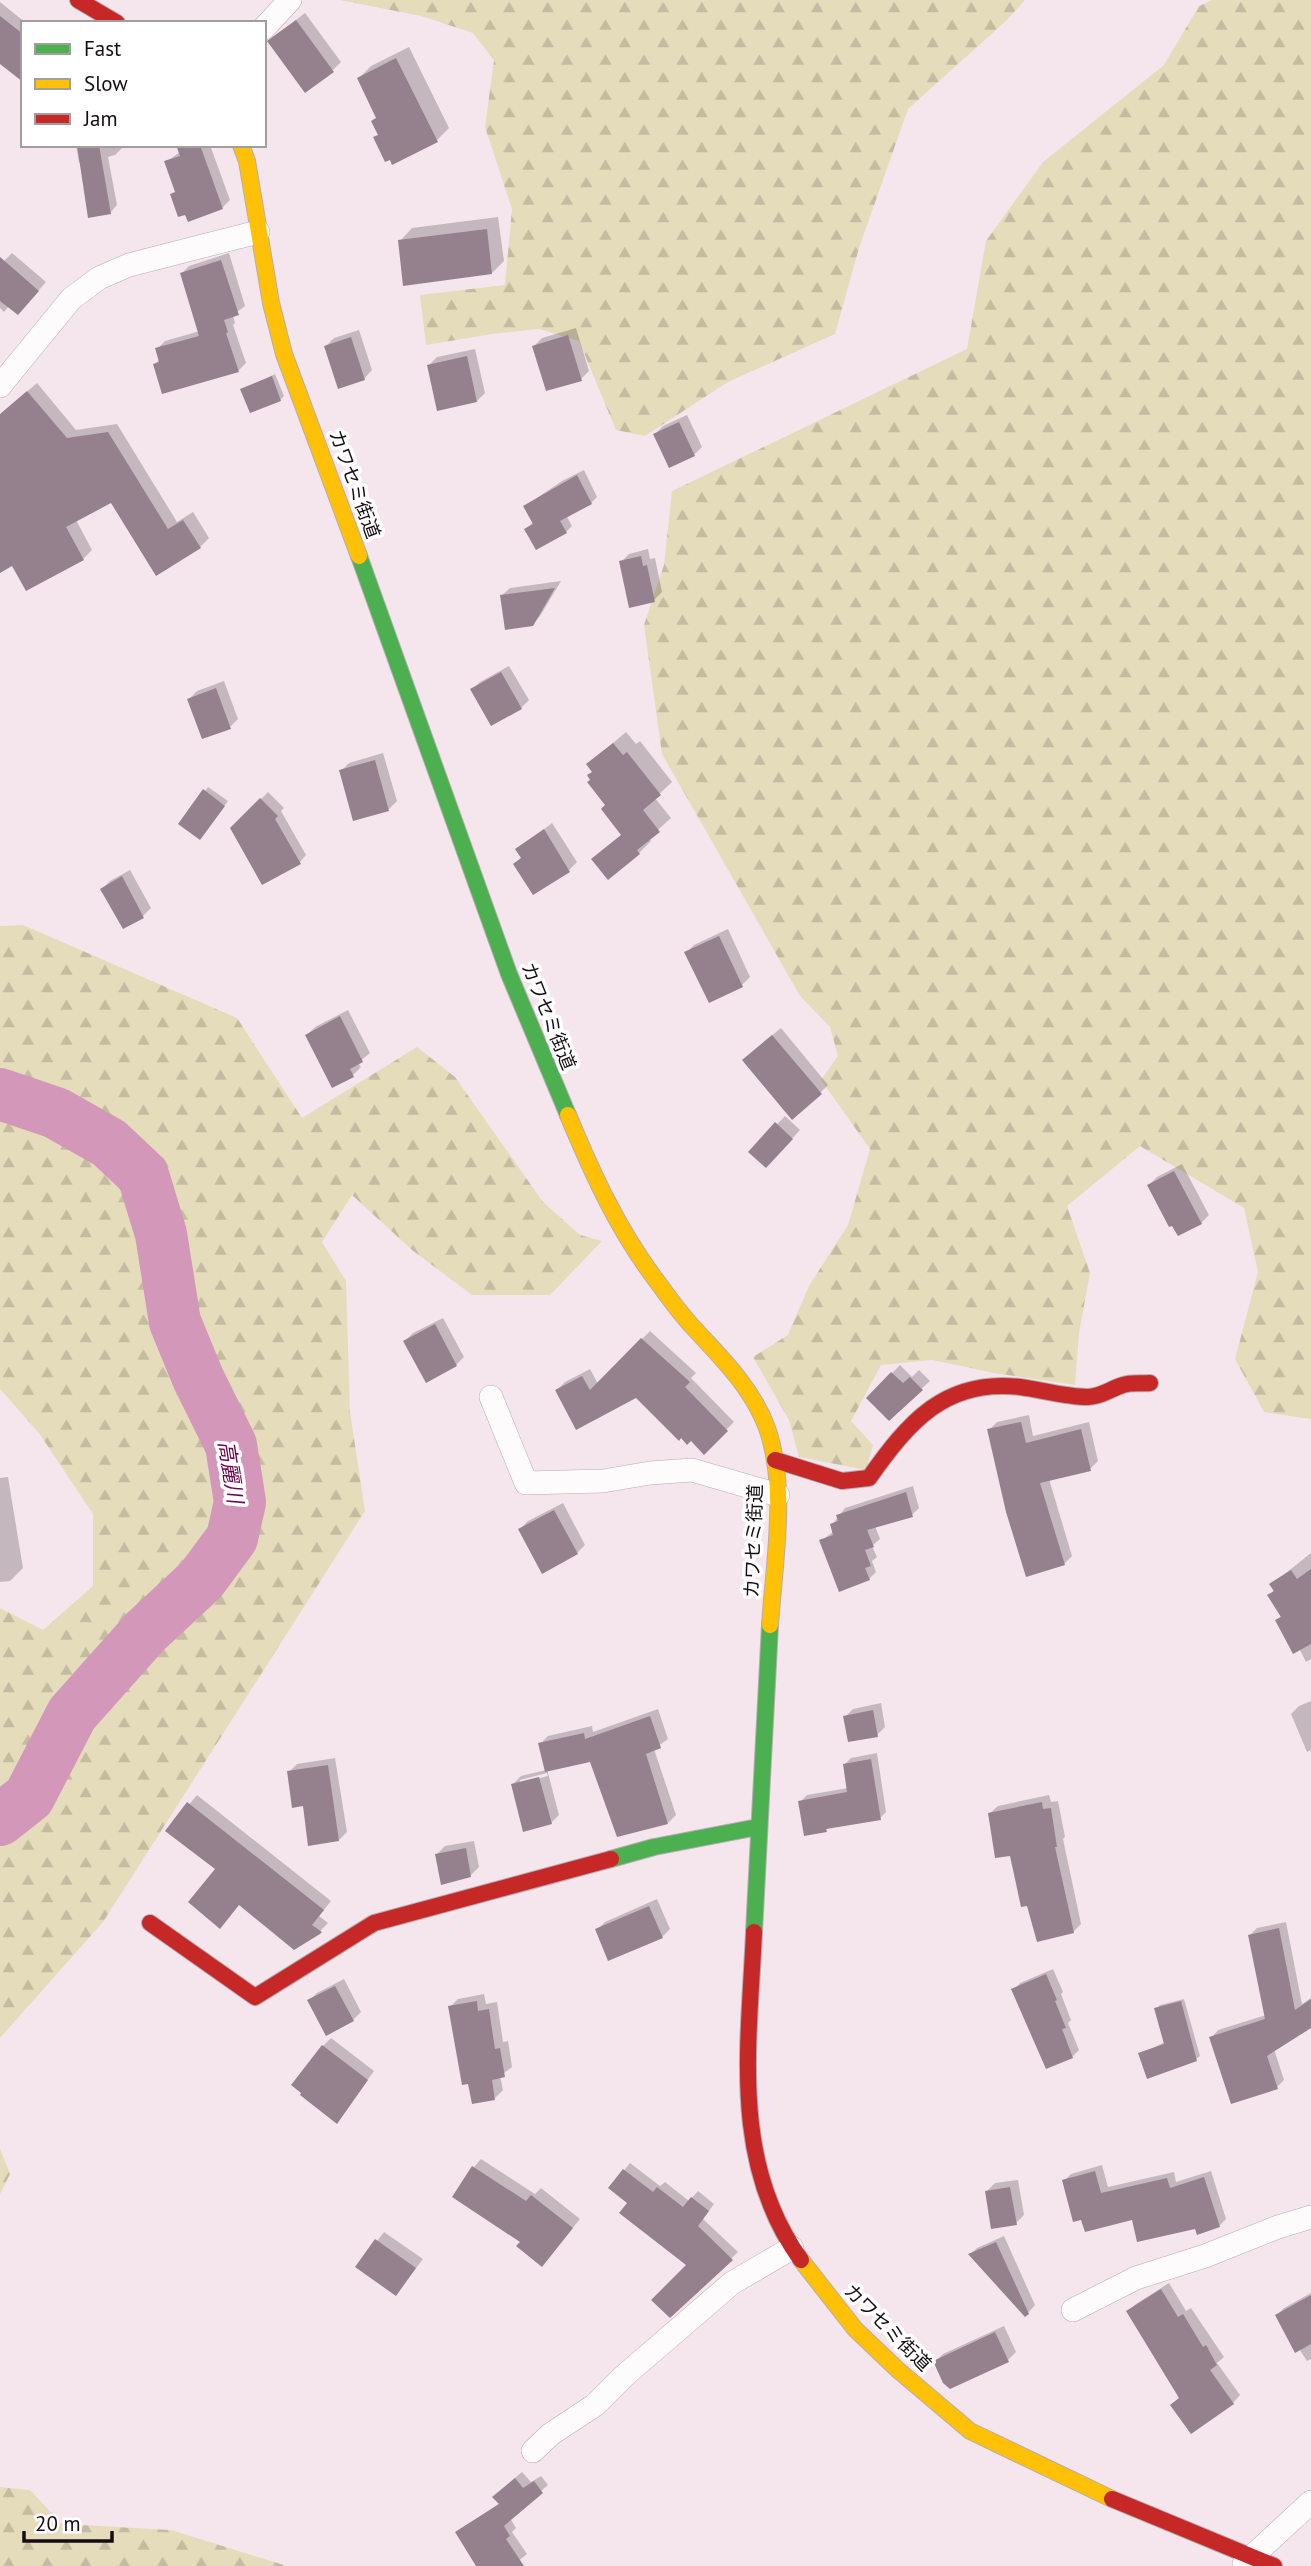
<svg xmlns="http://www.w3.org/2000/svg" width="1311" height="2566" font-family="'PT Sans','Noto Sans JP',sans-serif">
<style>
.forest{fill:url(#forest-firs)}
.shadow{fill:#0003;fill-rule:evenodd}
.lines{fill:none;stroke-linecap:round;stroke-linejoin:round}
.river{stroke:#d397ba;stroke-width:52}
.building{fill:#95808d}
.street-casing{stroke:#b7acb2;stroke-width:24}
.fast-casing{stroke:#b7acb2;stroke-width:18}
.slow-casing{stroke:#b7acb2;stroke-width:18}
.jam-casing{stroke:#b7acb2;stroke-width:18}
.street{stroke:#fefbfc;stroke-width:23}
.fast{stroke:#4caf50;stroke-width:16}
.slow{stroke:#ffc107;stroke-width:16}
.jam{stroke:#c62828;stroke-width:16}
.labels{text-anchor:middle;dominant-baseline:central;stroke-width:7;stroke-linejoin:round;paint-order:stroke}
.street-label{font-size:19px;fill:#150c11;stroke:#fff}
.water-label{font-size:21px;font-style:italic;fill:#6a054d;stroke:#fff}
</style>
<defs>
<pattern id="forest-firs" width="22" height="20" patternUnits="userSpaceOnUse" patternTransform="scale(1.75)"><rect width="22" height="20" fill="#e5dcbb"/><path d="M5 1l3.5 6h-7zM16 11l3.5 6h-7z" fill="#c4bca0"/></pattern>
</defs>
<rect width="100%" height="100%" fill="#f5e6ee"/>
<!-- forest -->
<path class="forest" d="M 340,0 L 1025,0 L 1007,20 L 908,109 L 859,248 L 835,334 L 728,382 L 645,436 L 616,430 L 579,341 L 539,329 L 492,334 L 426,345 L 420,295 L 505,285 L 512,209 L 485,127 L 494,60 L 473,33 L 421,16 Z
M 1212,0 L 1311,0 L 1311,1419 L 1264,1412 L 1235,1359 L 1258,1272 L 1244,1208 L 1140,1146 L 1067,1206 L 1090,1273 L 1079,1333 L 1075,1385 L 994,1373 L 932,1360 L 881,1365 L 851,1421 L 873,1445 L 866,1470 L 799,1457 L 789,1420 L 753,1357 L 788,1335 L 809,1286 L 848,1225 L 870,1149 L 821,1080 L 838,1056 L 830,1027 L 800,996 L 662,754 L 644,625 L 664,565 L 672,491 L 967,349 L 986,241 L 1043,162 L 1164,65 L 1199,6 Z
M 23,925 L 237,1018 L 302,1118 L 417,1047 L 455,1077 L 543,1202 L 580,1235 L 602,1241 L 550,1295 L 472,1295 L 412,1250 L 352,1195 L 322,1242 L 346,1281 L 350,1412 L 365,1511 L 103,1922 L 0,2038 L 0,1608 L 43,1630 L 93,1586 L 93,1514 L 39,1433 L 0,1389 L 0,926 Z
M 0,2149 L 10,2174 L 0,2194 Z
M 0,2487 L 30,2490 L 62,2524 L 171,2530 L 287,2566 L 0,2566 Z"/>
<!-- shadow -->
<path class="shadow" d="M 0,2 L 26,23 L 23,23 L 23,80 L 0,62 Z
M 305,13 L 341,62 L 333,70 L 278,34 Z
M 409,47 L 449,128 L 437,140 L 379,134 L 378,117 L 359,78 L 371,66 Z
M 76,145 L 122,145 L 122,148 L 115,155 L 108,157 L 117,205 L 111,212 L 81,162 L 79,163 Z
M 178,145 L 210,145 L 230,200 L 222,208 L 177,191 L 166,162 L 180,152 Z
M 498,217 L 504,261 L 492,273 L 400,241 L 412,228 Z
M 12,253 L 46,282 L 26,305 L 9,306 L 4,312 L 0,308 L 0,265 Z
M 229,253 L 245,306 L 233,315 L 235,323 L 233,325 L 246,363 L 238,371 L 155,364 L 160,359 L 157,349 L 165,341 L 200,331 L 182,273 L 189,266 Z
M 576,328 L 589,371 L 581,379 L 534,346 L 542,338 Z
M 359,330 L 372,370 L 364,379 L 326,346 L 334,338 Z
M 475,349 L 485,393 L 477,401 L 429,365 L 437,357 Z
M 275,374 L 284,396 L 280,400 L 242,390 Z
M 37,383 L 76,430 L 117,424 L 177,522 L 193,512 L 209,538 L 200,547 L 111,501 L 76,520 L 92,550 L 83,559 L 13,563 L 0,571 L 0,415 Z
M 687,415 L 702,447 L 694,455 L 655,434 L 663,426 Z
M 584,470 L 597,497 L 591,503 L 566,515 L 572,526 L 566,532 L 526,529 L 533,522 L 525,506 L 562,481 Z
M 648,549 L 650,559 L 655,558 L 662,592 L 654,600 L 621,562 L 629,554 Z
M 561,581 L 540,616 L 532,625 L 501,596 L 510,588 Z
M 509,666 L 529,700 L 521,708 L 472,690 L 480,682 Z
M 224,681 L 238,719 L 230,727 L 189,699 L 197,691 Z
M 626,732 L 636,744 L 640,741 L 672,782 L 655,798 L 671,818 L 649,838 L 651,841 L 639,853 L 594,859 L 623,834 L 588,764 Z
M 383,753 L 397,801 L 389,809 L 355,819 L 341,771 L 349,763 Z
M 208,787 L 228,801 L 203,834 L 181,823 Z
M 268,792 L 284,808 L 281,811 L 306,855 L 300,862 L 233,828 Z
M 552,823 L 577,862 L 569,870 L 533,893 L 515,864 L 522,857 L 518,849 Z
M 130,870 L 151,908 L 143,916 L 123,927 L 102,889 L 110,881 Z
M 728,929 L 750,977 L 742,985 L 709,1001 L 686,953 L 694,945 Z
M 348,1010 L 370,1053 L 358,1063 L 361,1067 L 353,1075 L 307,1035 L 315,1027 Z
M 781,1028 L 828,1085 L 820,1093 L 752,1052 Z
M 785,1116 L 800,1130 L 774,1158 L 751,1152 Z
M 1182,1164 L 1209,1215 L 1201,1223 L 1149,1185 L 1157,1177 Z
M 443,1318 L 464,1357 L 456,1365 L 405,1341 L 413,1333 Z
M 650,1331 L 696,1373 L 691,1378 L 734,1422 L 704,1452 L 691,1439 L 636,1396 L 557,1390 L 565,1382 L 590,1369 L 598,1384 Z
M 900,1365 L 912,1377 L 919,1370 L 930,1381 L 889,1418 L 868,1398 Z
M 1029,1415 L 1033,1436 L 1089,1422 L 1098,1461 L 1090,1469 L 1049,1479 L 1072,1556 L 1064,1564 L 989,1430 L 997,1422 Z
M 8,1477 L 23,1568 L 10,1581 L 0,1582 L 0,1478 Z
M 913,1486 L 919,1508 L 912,1515 L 875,1526 L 880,1539 L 872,1546 L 877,1557 L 872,1561 L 876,1572 L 869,1579 L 821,1541 L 834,1531 L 832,1525 L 845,1508 Z
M 563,1503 L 585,1545 L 577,1553 L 520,1529 L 528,1521 Z
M 1311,1553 L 1311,1659 L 1306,1662 L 1299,1648 L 1277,1620 L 1282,1615 L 1271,1585 Z
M 1311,1701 L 1311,1750 L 1307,1752 L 1291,1714 L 1299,1706 Z
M 881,1703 L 885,1727 L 877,1735 L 845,1717 L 853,1709 Z
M 658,1709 L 668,1739 L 654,1749 L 676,1815 L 668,1823 L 592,1760 L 547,1769 L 559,1815 L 551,1823 L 513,1784 L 521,1776 L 546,1770 L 540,1744 L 548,1736 L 592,1726 L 593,1732 ZM 547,1773 L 548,1776 L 520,1783 L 520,1780 Z
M 877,1753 L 886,1812 L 880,1818 L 830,1827 L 826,1830 L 800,1802 L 807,1795 L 848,1788 L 845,1764 L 851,1758 Z
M 335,1758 L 347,1832 L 339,1840 L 289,1772 L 297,1764 Z
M 197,1795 L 331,1901 L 319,1916 L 328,1923 L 319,1932 L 240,1904 L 217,1869 L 167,1831 Z
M 1049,1795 L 1051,1802 L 1058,1801 L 1065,1837 L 1063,1839 L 1081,1924 L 1073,1932 L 1028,1904 L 1011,1854 L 989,1814 L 998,1806 Z
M 474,1841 L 479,1867 L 471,1875 L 437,1854 L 445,1846 Z
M 657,1899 L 670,1929 L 662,1937 L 597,1930 L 605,1922 Z
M 1286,1922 L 1302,2004 L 1311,1998 L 1311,2026 L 1274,2049 L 1284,2080 L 1277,2087 L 1211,2038 L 1218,2030 L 1266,2015 L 1250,1935 L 1257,1928 Z
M 1053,1969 L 1063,1992 L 1061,1994 L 1071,2020 L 1068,2023 L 1079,2050 L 1072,2057 L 1047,2067 L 1014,1990 L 1020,1983 Z
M 344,1979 L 361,2012 L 353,2020 L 309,2001 L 317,1993 Z
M 484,1994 L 486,2004 L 497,2002 L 503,2042 L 508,2041 L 512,2067 L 500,2076 L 503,2090 L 495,2098 L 450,2007 L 458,1999 Z
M 1184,1999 L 1200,2056 L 1196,2059 L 1140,2054 L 1165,2042 L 1156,2009 L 1160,2005 Z
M 331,2038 L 374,2071 L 337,2122 L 323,2046 Z
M 481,2159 L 535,2194 L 541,2188 L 580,2219 L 542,2265 L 522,2241 L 474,2167 Z
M 630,2163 L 660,2186 L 665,2182 L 689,2201 L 698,2191 L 714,2204 L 703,2219 L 738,2252 L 670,2316 L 689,2264 L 629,2202 L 610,2188 Z
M 1102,2165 L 1108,2187 L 1174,2172 L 1176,2182 L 1211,2171 L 1226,2219 L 1219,2226 L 1196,2226 L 1133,2218 L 1064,2181 L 1071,2174 Z
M 1018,2180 L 1024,2215 L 1016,2223 L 987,2191 L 995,2183 Z
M 384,2232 L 423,2259 L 396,2294 L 357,2267 Z
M 1004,2236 L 1035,2305 L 1028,2313 L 970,2255 L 977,2248 Z
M 1169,2283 L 1186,2311 L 1191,2308 L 1224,2357 L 1217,2363 L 1240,2395 L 1233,2403 L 1181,2397 L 1128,2311 L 1136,2304 Z
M 1311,2293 L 1311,2359 L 1307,2361 L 1277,2315 L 1284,2308 Z
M 1004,2326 L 1016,2352 L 1008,2360 L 935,2362 L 943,2354 Z
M 522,2472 L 531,2482 L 541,2476 L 548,2485 L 510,2518 L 516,2528 L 512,2532 L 527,2554 L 512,2566 L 478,2566 L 457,2533 L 500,2503 L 501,2490 Z"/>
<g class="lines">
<!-- river -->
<path class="river" d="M 0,1094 L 56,1113 L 109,1143 L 143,1175 L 161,1234 L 175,1322 L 198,1378 L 231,1445 L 240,1502 L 232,1538 L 201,1580 L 145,1632 L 72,1714 L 29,1797 L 0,1820"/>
</g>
<!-- building -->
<path class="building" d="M 0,16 L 23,34 L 23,82 L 0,64 Z
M 296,20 L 334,72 L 305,93 L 267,41 Z
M 396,58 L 438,142 L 392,165 L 390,160 L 385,162 L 373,137 L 378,135 L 371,121 L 376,118 L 357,78 Z
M 77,145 L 99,145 L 111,214 L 88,218 Z
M 176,145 L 200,145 L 223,209 L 188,222 L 185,215 L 178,217 L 170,194 L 175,192 L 164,161 L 180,156 Z
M 487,229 L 492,274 L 403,286 L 398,240 Z
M 0,257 L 39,291 L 18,315 L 0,301 Z
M 221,260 L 239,315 L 224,320 L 228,332 L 226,333 L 239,372 L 162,394 L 153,364 L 159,362 L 155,348 L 199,336 L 180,273 Z
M 568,335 L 582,381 L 546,391 L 532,346 Z
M 351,337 L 365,380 L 338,389 L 324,346 Z
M 467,356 L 477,402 L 437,411 L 427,365 Z
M 272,376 L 281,401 L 250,413 L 240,389 Z
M 27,391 L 67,438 L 108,432 L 168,529 L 183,520 L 201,548 L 156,576 L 111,503 L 66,527 L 84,560 L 26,591 L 12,566 L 0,573 L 0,414 Z
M 679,422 L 695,456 L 669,468 L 653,434 Z
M 577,475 L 592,504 L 560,521 L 567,533 L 536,550 L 524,529 L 533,524 L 523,506 Z
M 641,556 L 643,566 L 647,565 L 655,602 L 629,608 L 619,561 Z
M 555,588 L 533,626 L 505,630 L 500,595 Z
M 501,672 L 522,709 L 491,726 L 470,689 Z
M 216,688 L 231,729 L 202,739 L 187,699 Z
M 613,743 L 623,755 L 627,752 L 661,795 L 643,810 L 660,832 L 637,850 L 640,854 L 608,880 L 591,859 L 621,835 L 601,809 L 605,805 L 587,782 L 590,780 L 587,775 L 592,772 L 586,764 Z
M 375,760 L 389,811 L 353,821 L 339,770 Z
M 203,789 L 225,806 L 200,840 L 178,824 Z
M 260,798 L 278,816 L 275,819 L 301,864 L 262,885 L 230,828 Z
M 544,829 L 570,872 L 533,895 L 513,864 L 521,858 L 515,849 Z
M 122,876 L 144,918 L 123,929 L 100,889 Z
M 719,936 L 743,987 L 709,1003 L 684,952 Z
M 340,1016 L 363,1062 L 350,1069 L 354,1077 L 332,1088 L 305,1035 Z
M 772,1035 L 822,1094 L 792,1120 L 742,1060 Z
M 775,1122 L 793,1139 L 766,1168 L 748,1152 Z
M 1174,1171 L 1202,1224 L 1178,1236 L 1172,1226 L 1169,1227 L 1147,1185 Z
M 435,1324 L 457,1366 L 426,1383 L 403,1341 Z
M 641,1338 L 690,1382 L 685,1387 L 728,1431 L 704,1455 L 691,1441 L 687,1445 L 681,1438 L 679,1441 L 636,1398 L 576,1430 L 555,1390 L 582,1376 L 590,1390 Z
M 891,1372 L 903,1383 L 910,1377 L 923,1390 L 889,1421 L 866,1398 Z
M 1021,1422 L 1026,1443 L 1081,1429 L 1091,1471 L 1040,1483 L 1065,1565 L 1026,1577 L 1006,1512 L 987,1429 Z
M 906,1492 L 913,1517 L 867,1530 L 874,1547 L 865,1550 L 871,1566 L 865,1568 L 870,1580 L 839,1592 L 819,1540 L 833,1535 L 830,1524 L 838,1521 L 836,1515 Z
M 554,1510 L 578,1554 L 542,1574 L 518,1529 Z
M 1311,1569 L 1311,1644 L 1293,1654 L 1275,1620 L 1281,1617 L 1267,1595 L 1274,1591 L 1269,1584 L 1291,1570 L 1297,1579 Z
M 873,1710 L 878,1737 L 848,1742 L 843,1716 Z
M 650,1716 L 661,1748 L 646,1754 L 668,1824 L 617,1837 L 590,1762 L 545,1772 L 538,1743 L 584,1733 L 585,1739 Z
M 871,1759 L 881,1820 L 826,1829 L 827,1832 L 804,1836 L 798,1801 L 847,1792 L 843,1764 Z
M 328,1765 L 339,1841 L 308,1846 L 303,1806 L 292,1808 L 287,1771 Z
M 539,1777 L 552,1824 L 523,1832 L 511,1784 Z
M 187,1802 L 324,1910 L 312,1925 L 322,1932 L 320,1934 L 294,1950 L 239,1905 L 220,1929 L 188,1902 L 215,1869 L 165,1831 Z
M 1042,1802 L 1043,1809 L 1051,1808 L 1057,1847 L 1055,1847 L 1074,1933 L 1037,1942 L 1027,1906 L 1021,1907 L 1010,1856 L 995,1858 L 988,1813 Z
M 466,1848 L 471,1877 L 441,1885 L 435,1854 Z
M 649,1906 L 663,1938 L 608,1961 L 595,1929 Z
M 1279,1928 L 1295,2010 L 1311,1999 L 1311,2028 L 1267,2056 L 1278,2089 L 1231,2104 L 1209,2037 L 1265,2019 L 1248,1935 Z
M 1046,1974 L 1057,2000 L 1055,2001 L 1066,2028 L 1062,2029 L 1073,2058 L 1046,2069 L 1011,1989 Z
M 335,1986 L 354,2021 L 326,2036 L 307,2000 Z
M 477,2001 L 478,2011 L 489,2009 L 495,2049 L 500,2048 L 505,2077 L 492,2080 L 495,2100 L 472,2104 L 468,2084 L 462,2085 L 448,2006 Z
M 1181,2001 L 1197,2061 L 1147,2079 L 1138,2053 L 1164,2044 L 1154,2008 Z
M 322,2045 L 368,2080 L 337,2124 L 300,2095 L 301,2093 L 291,2085 Z
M 472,2166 L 526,2201 L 531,2195 L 573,2228 L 542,2267 L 516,2246 L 520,2242 L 452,2197 Z
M 623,2169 L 653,2192 L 657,2187 L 683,2207 L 691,2197 L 709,2211 L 698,2226 L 733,2260 L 670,2318 L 651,2300 L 686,2265 L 619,2213 L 627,2203 L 608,2188 Z
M 1095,2171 L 1101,2193 L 1167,2178 L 1170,2188 L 1204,2177 L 1220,2227 L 1197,2235 L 1195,2229 L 1137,2242 L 1132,2220 L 1085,2232 L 1081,2220 L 1073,2222 L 1062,2180 Z
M 1010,2187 L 1017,2225 L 991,2229 L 985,2191 Z
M 375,2239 L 416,2268 L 396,2296 L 355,2267 Z
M 996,2242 L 1029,2314 L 1025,2317 L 968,2254 Z
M 1161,2289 L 1178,2317 L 1183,2314 L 1203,2347 L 1206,2345 L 1217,2365 L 1210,2370 L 1234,2404 L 1191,2434 L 1170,2405 L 1179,2398 L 1126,2311 Z
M 1311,2295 L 1311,2344 L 1295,2353 L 1275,2315 Z
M 995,2332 L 1009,2362 L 950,2389 L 943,2383 L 933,2361 Z
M 515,2478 L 523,2488 L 534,2481 L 543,2493 L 504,2526 L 510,2536 L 506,2539 L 524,2566 L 476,2566 L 455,2532 L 499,2504 L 492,2497 Z"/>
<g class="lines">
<!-- street casing -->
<g class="street-casing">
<path id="street" d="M 264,28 L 290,0
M 0,386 L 71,299 L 99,278 L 129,265 L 258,232
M 491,1397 L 526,1483 L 603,1481 L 650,1473 L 692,1470 L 778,1495
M 1073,2310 L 1136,2278 L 1205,2256 L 1278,2227 L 1311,2217
M 533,2451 L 551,2434 L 595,2405 L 624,2376 L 732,2283 L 792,2248
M 1244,2564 L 1311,2502"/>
</g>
<!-- fast casing -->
<g class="fast-casing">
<path id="fast" d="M 359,556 L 509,974 L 568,1115
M 611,1859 L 654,1847 L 758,1827
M 754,1932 L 770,1625"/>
</g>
<!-- slow casing -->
<g class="slow-casing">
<path id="slow" d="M 241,145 L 247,161 L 271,303 L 284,354 L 359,556
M 568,1115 C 593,1175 619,1232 659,1284 C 669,1298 680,1313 692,1326 C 721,1358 752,1387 767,1428 C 788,1487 774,1563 770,1625
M 801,2260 L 855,2329 L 898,2370 L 970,2431 L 1112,2499"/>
</g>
<!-- jam casing -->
<g class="jam-casing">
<path id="jam" d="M 78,0 L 117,23
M 775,1460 L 842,1481 L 869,1478 C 908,1423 945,1378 1020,1387 C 1043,1390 1065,1397 1088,1397 C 1103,1396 1110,1389 1123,1385 C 1132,1382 1141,1384 1150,1383
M 150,1923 L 255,1997 L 374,1923 L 611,1859
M 754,1932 C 749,2045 730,2162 801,2260
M 1112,2499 L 1274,2566"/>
</g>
<!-- street -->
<use href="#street" class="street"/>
<!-- fast -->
<use href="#fast" class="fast"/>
<!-- slow -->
<use href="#slow" class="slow"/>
<!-- jam -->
<use href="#jam" class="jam"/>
</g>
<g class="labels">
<!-- street labels -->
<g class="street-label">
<text transform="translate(355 484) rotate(70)">カワセミ街道</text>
<text transform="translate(549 1016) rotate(68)">カワセミ街道</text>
<text transform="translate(753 1541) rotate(-88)">カワセミ街道</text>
<text transform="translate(888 2327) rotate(45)">カワセミ街道</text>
</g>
<!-- water labels -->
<g class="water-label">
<text transform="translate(231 1472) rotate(81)">高麗川</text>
</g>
</g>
<!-- legend -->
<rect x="21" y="21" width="245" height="126" fill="#ffffff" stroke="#a19ea0" stroke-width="2"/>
<rect x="35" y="44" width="35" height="10" fill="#4caf50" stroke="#a19ea0" stroke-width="2"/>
<text x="84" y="56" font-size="21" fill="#150c11">Fast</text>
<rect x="35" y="79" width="35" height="10" fill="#ffc107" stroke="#a19ea0" stroke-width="2"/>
<text x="84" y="91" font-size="21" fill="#150c11">Slow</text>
<rect x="35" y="114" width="35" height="10" fill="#c62828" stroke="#a19ea0" stroke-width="2"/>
<text x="84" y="126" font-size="21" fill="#150c11">Jam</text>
<!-- scale -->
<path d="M24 2531v10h88v-10" fill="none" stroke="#150c11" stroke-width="3.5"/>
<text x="35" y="2531" font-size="21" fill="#150c11" stroke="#ffffff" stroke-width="5" paint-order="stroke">20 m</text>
</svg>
